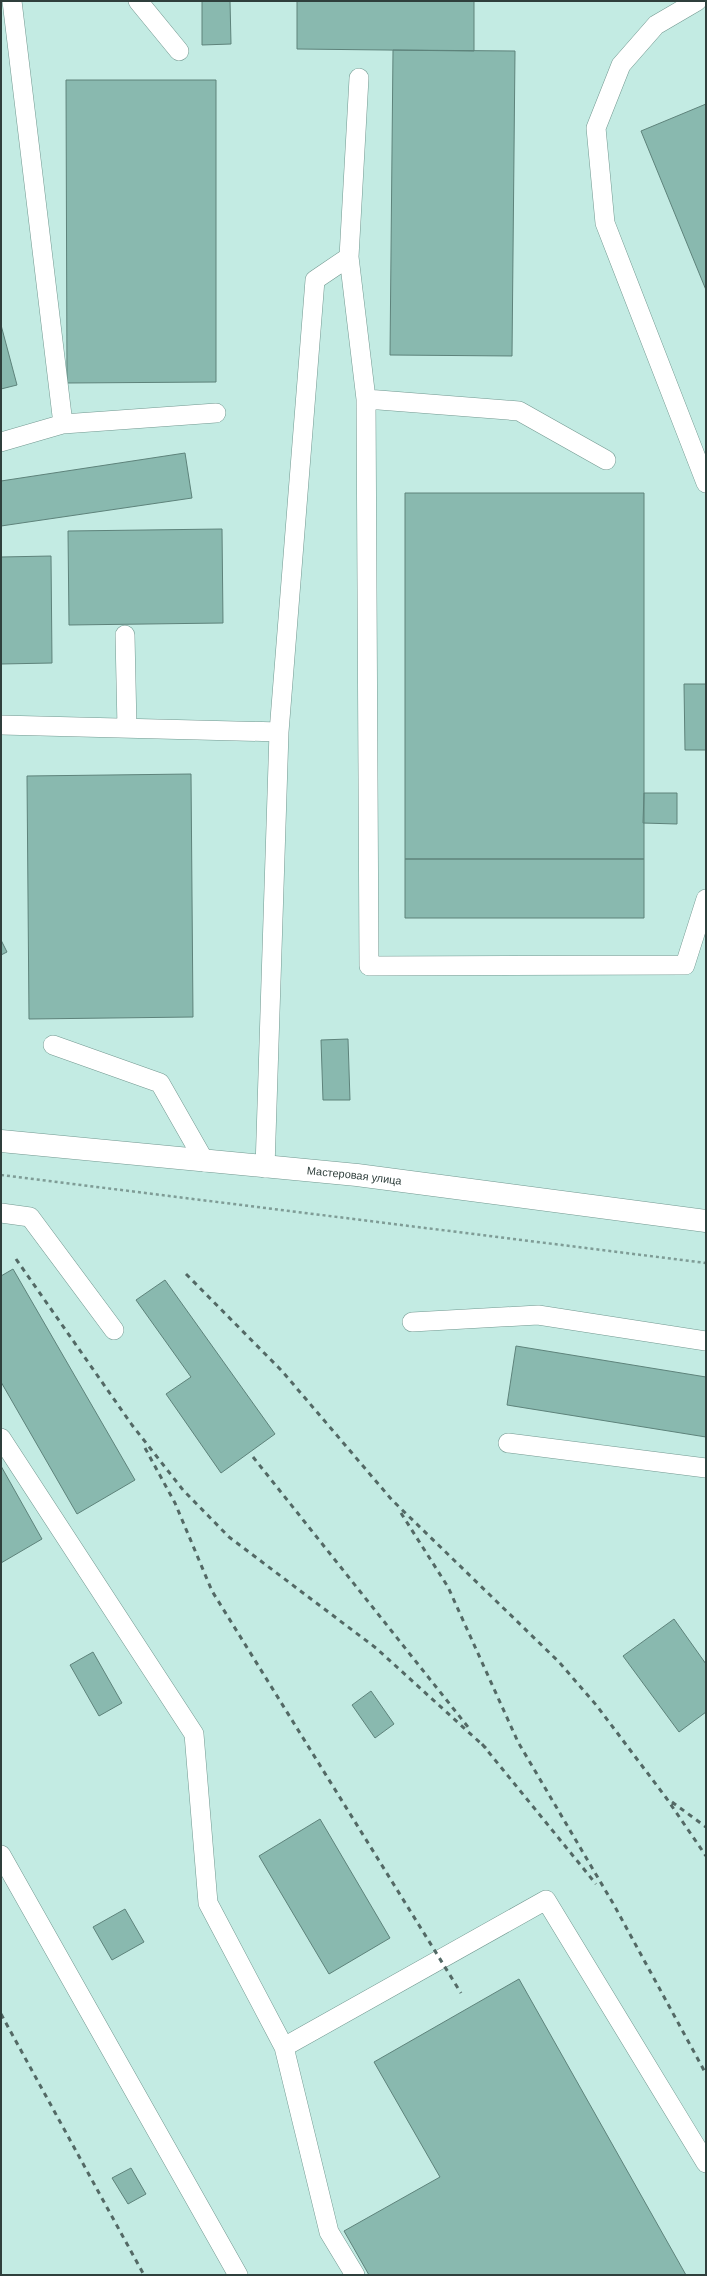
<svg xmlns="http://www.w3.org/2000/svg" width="707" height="2276" font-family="Arial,sans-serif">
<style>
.building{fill:#89b9af;stroke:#5e837b}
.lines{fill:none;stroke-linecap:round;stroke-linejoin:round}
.service-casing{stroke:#729890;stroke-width:20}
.secondary-casing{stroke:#729890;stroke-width:23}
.path{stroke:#7f9c96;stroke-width:2.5;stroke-dasharray:3 3;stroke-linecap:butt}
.service{stroke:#fff;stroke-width:19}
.secondary{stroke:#fff;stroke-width:22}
.rail{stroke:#536965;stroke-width:3;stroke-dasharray:5 5;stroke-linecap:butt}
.labels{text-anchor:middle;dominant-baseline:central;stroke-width:3;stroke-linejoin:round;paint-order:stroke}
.street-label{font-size:11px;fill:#2f3f3c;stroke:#c3ebe3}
</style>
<rect width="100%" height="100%" fill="#c3ebe3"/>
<!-- building -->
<path class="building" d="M 202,1 L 230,1 L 231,44 L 202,45 Z
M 297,1 L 474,1 L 474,51 L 297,49 Z
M 393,50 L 515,51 L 512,356 L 390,355 Z
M 66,80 L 216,80 L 216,382 L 67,383 Z
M 706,104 L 706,290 L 641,131 Z
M 1,325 L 17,385 L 1,389 Z
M 185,453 L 192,498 L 1,526 L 1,481 Z
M 405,493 L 644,493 L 644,859 L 405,859 Z
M 222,529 L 223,623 L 69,625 L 68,531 Z
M 51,556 L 52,663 L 1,664 L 1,557 Z
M 684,684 L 706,684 L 706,750 L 685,750 Z
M 191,774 L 193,1017 L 29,1019 L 27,776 Z
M 644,793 L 677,793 L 677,824 L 643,823 Z
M 405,859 L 644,859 L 644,918 L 405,918 Z
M 1,940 L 7,952 L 1,955 Z
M 348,1039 L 350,1100 L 323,1100 L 321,1040 Z
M 13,1269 L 135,1480 L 77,1514 L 1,1382 L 1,1276 Z
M 165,1280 L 275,1434 L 221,1473 L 166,1394 L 191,1377 L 136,1300 Z
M 516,1346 L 706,1377 L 706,1437 L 507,1405 Z
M 1,1466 L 42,1539 L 1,1563 Z
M 674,1619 L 706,1664 L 706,1712 L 679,1732 L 623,1656 Z
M 93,1652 L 122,1703 L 99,1716 L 70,1665 Z
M 371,1691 L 394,1724 L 375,1738 L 352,1705 Z
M 320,1819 L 390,1938 L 329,1974 L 259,1856 Z
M 125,1909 L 144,1942 L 112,1960 L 93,1927 Z
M 519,1979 L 686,2275 L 369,2275 L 344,2231 L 440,2177 L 374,2062 Z
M 131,2168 L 146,2194 L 128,2204 L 112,2178 Z"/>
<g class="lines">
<!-- service casing -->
<g class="service-casing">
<path id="service" d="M 12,1 L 63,424
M 138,1 L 179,51
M 697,1 L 656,25 L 621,65 L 596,128 L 605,223 L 706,483
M 349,257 L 366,399 L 369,966 L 685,965 L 706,899
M 366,399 L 519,411 L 606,460
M 1,442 L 63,424 L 216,413
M 125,635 L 127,728
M 1,725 L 279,732
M 53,1045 L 160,1083 L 205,1162
M 265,1168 L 279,732 L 315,280 L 349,257 L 359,78
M 1,1213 L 30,1217 L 114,1330
M 412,1322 L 538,1315 L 706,1341
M 1,1438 L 194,1734 L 208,1903 L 284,2047 L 546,1900 L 706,2163
M 508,1443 L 706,1468
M 1,1855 L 238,2275
M 284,2047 L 329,2232 L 355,2275"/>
</g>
<!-- secondary casing -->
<g class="secondary-casing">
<g id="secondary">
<path id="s1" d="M 1,1141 L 357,1175 L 706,1221"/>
</g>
</g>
<!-- path -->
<path class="path" d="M 1,1175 L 706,1263"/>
<!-- service -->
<use href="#service" class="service"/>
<!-- secondary -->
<use href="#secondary" class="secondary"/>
<!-- rail -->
<path class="rail" d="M 16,1259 L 132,1425 L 183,1490 L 229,1537 L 376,1648 L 486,1748
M 186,1274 L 282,1371 L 392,1500 L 559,1662 L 597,1706 L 667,1799 L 706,1856
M 145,1448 L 175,1503 L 212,1591 L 461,1993
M 253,1457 L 468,1727
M 401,1513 L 448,1587 L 518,1742 L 614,1905 L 706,2074
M 482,1744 L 596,1884
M 672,1802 L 706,1827
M 1,2014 L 144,2275"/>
</g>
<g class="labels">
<!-- street labels -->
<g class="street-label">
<text stroke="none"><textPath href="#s1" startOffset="355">Мастеровая улица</textPath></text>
</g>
</g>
<!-- border -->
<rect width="707" height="2276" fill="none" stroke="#2f3f3c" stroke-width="4"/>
</svg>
